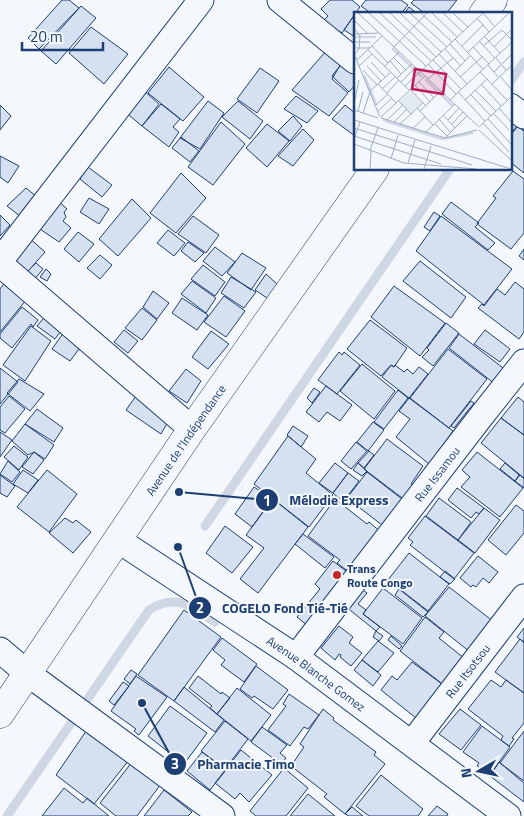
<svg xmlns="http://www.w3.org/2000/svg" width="524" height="816" font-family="'Titillium Web',sans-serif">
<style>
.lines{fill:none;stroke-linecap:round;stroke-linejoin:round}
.stream{stroke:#cfd7e4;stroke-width:9}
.building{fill:#d5e0f0;stroke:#1d3f73}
.minor-casing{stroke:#1d3f73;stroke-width:27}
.tertiary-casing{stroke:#1d3f73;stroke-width:29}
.minor{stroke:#f4f7fb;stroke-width:25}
.tertiary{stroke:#f4f7fb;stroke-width:28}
.poi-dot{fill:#c62828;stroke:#f4f7fb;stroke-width:2}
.labels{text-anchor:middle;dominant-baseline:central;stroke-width:4;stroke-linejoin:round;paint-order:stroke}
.street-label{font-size:12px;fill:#1d3f73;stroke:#f4f7fb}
.poi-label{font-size:12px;font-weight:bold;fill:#1d3f73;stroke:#f4f7fb;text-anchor:start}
.inset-river{fill:none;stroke:#cfd7e4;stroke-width:2.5}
.inset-road{fill:none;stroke:#9eadc5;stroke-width:1}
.view{fill:#c2185b;fill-opacity:0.15;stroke:#c2185b;stroke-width:2.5}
.inset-edge{fill:none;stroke:#1d3f73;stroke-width:2.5}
.leader{fill:none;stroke:#1d3f73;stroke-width:2}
.callout-dot{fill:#1d3f73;stroke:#f4f7fb;stroke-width:2}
.mark-label{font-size:15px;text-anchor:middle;font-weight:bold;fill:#fff}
.callout-label{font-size:14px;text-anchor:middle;font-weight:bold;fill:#1d3f73;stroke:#f4f7fb;stroke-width:4;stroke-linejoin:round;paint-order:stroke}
</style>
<rect width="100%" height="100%" fill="#f4f7fb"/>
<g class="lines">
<!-- stream -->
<path class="stream" d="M 510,82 L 524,62
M 205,526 L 450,169
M 7,816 L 149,610 C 176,593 192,606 215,622"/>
</g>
<!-- building -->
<path class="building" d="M 62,0 L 69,0 L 79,8 L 39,49 L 28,38 Z
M 330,0 L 352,0 L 360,7 L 342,33 L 322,22 L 328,16 L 321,9 Z
M 366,0 L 401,0 L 408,5 L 401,14 L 372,14 L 361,6 Z
M 414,0 L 457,0 L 446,14 L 426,14 L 411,3 Z
M 81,6 L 96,18 L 56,64 L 41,51 Z
M 409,7 L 418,14 L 404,14 Z
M 355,14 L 355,37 L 344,30 Z
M 91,27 L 128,54 L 104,84 L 69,53 Z
M 327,50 L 342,62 L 332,79 L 348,93 L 329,116 L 292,90 Z
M 343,62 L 355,73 L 355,85 L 349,92 L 332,76 Z
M 169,67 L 204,97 L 183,121 L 148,93 Z
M 260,68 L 279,81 L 257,113 L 237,99 Z
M 142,89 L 159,104 L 142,126 L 124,111 Z
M 296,96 L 318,111 L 307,123 L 284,109 Z
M 208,101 L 224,113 L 200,149 L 180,138 Z
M 238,101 L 263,121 L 250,139 L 222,117 Z
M 161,104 L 180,119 L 173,127 L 179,132 L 169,147 L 142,126 Z
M 0,105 L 11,116 L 0,130 Z
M 345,105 L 355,113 L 355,136 L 332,119 Z
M 524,113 L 524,131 L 517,126 L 510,135 L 510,115 Z
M 293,116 L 302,126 L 290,141 L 278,131 Z
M 221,122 L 245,144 L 213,185 L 188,167 Z
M 267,124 L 289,141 L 267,167 L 246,148 Z
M 518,126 L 524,131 L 524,173 L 510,162 L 510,136 Z
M 303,129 L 314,140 L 293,166 L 278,156 Z
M 181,137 L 199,151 L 190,162 L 172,148 Z
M 0,156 L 19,166 L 8,183 L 0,177 Z
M 88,167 L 112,185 L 102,197 L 80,179 Z
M 513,171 L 524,179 L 524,233 L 511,249 L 477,224 L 478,222 L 496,198 L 493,196 Z
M 181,173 L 206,198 L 176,233 L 150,213 Z
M 26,188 L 37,197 L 20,216 L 7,206 Z
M 89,198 L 109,209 L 99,224 L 80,212 Z
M 56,199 L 67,209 L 64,212 L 66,217 L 63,221 L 71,228 L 59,242 L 37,227 Z
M 132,199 L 151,218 L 118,256 L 99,239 Z
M 451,202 L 479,223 L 475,227 L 495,243 L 488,250 L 442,214 Z
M 434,212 L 440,216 L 430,231 L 424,227 Z
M 0,215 L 10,225 L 0,236 Z
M 193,216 L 219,235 L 206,253 L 178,234 Z
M 441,216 L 512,269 L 484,305 L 416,251 Z
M 168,230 L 185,243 L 174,256 L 157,243 Z
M 78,232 L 94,244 L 79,262 L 64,249 Z
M 28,237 L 45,252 L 23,277 L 6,263 Z
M 188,242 L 204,253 L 195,262 L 181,251 Z
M 215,247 L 235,262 L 222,276 L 203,261 Z
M 524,249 L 524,260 L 519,256 Z
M 242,253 L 266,268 L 251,290 L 227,273 Z
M 100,255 L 112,265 L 100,279 L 87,268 Z
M 420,261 L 466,297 L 451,318 L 403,281 Z
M 36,263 L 43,269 L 33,281 L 24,275 Z
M 203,265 L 225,282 L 215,296 L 191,279 Z
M 46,269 L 51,274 L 47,281 L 40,277 Z
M 266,274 L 277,284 L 267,298 L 255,290 Z
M 231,277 L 256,292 L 244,308 L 221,293 Z
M 6,281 L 27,299 L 0,332 L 0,289 Z
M 192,281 L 216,298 L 206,313 L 181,294 Z
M 515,282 L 524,289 L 524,332 L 519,339 L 478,308 L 482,304 L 484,306 L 497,289 L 505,295 Z
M 394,286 L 445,323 L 420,356 L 371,317 Z
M 153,291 L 169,303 L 157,319 L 143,307 Z
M 224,296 L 245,311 L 226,337 L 204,322 Z
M 182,298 L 208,315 L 197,330 L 172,313 Z
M 22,307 L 38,320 L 33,327 L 31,324 L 12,348 L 0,338 L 0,334 Z
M 142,308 L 157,320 L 142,340 L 125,328 Z
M 48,313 L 65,325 L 55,339 L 37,326 Z
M 370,320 L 407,348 L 394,367 L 391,365 L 381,376 L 347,349 Z
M 446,323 L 459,333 L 433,366 L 422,357 L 429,350 L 427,348 Z
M 31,326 L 51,341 L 25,381 L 3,365 Z
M 67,328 L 84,342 L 70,361 L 52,349 Z
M 124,330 L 138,341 L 128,353 L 114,342 Z
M 485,330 L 510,349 L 500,362 L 474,344 Z
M 211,331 L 229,344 L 208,369 L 192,357 Z
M 459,334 L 507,371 L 495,384 L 449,348 Z
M 448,349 L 487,379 L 449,428 L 410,398 Z
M 339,352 L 342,355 L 344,352 L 360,365 L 337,394 L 318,380 Z
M 362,364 L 395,391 L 374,419 L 340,391 Z
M 391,365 L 394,367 L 395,365 L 404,372 L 407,369 L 413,374 L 419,367 L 428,374 L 409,398 L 382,377 Z
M 0,368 L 18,382 L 0,404 Z
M 186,369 L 201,381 L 187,403 L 169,391 Z
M 19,379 L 44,394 L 30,411 L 7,393 Z
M 326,386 L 352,405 L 340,421 L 327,412 L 319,422 L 306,412 Z
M 314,388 L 320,392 L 312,403 L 307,398 Z
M 141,389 L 174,411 L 161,434 L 126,410 Z
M 398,390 L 408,398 L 384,429 L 374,422 Z
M 9,396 L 25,409 L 5,433 L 0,430 L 0,407 Z
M 518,397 L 524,402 L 524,435 L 501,418 Z
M 409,398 L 453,431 L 429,464 L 396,437 L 410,419 L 399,411 Z
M 471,401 L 474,403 L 454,428 L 451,426 Z
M 37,409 L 63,428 L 54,442 L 25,424 Z
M 501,418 L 524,435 L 524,478 L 481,443 Z
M 373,422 L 384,430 L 368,451 L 357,442 Z
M 25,424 L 54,445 L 45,459 L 34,452 L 28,455 L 12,441 Z
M 293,426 L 308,436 L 301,447 L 287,435 Z
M 0,432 L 12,440 L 0,457 Z
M 288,436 L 316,459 L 306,473 L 333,495 L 309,527 L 254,484 Z
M 387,439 L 423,466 L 411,484 L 415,488 L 406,501 L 364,469 Z
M 356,442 L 367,451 L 351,469 L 341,461 Z
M 14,446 L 28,457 L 19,470 L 4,457 Z
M 369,451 L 374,455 L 364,468 L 358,463 Z
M 34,452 L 44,460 L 33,474 L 22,467 Z
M 477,452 L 523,488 L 500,517 L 461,487 L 470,477 L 462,470 Z
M 8,461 L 20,472 L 12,482 L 0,474 Z
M 335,463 L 348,473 L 333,493 L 319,483 Z
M 358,463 L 367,471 L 362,476 L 353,470 Z
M 505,463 L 519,475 L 515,481 L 500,469 Z
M 23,470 L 38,480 L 28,493 L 13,484 Z
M 47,470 L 77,494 L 49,532 L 17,507 Z
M 367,472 L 402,499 L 382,525 L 347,498 Z
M 348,473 L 359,481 L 346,498 L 353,503 L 349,507 L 333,493 Z
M 0,475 L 15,486 L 7,497 L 0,493 Z
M 520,475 L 524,479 L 524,488 L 515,481 Z
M 254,487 L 272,499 L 252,527 L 235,514 Z
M 457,488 L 484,508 L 479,514 L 476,512 L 471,518 L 448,500 Z
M 439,498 L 471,522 L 458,540 L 426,516 Z
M 273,499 L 308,527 L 258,593 L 240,579 L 264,548 L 246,535 Z
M 335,499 L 367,524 L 369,522 L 382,533 L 350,573 L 337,563 L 340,560 L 308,536 Z
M 516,505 L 524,511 L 524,533 L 506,555 L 488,540 Z
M 484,508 L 500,520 L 475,553 L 458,540 Z
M 425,516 L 474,553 L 454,579 L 410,545 L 413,542 L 408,538 Z
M 65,518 L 73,523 L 76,520 L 91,532 L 73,553 L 49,533 Z
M 225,526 L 253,547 L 232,573 L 206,553 Z
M 303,534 L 334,557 L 325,568 L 295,544 Z
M 409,553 L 449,584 L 428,611 L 388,580 Z
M 478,556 L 498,572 L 489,583 L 483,578 L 476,587 L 473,585 L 471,587 L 460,578 Z
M 333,561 L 350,574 L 309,627 L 297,617 L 320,589 L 315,584 Z
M 445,571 L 455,579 L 450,584 L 440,577 Z
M 449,587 L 494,622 L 470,652 L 425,616 Z
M 360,588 L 367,593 L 358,604 L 366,610 L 363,614 L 380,627 L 376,631 L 345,606 Z
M 383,588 L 422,618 L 403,644 L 363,614 Z
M 399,589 L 428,612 L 423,617 L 395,595 Z
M 184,610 L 221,637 L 174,701 L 138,675 Z
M 425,617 L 444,632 L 439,638 L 465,659 L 445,686 L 400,651 Z
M 339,626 L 353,637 L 349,643 L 362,653 L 351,666 L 340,657 L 341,655 L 339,654 L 335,660 L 321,648 Z
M 524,628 L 524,642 L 517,637 Z
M 376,631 L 383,636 L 379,641 L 373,637 Z
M 391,636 L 402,646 L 399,649 L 388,640 Z
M 222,638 L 257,664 L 244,682 L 221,665 L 225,660 L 213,650 Z
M 520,639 L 524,643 L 524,693 L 495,672 Z
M 378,641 L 394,653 L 378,672 L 362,660 Z
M 362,660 L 381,675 L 373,686 L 354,670 Z
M 412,662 L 442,684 L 421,722 L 381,690 L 392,676 L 397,680 Z
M 256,666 L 288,690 L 273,709 L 254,696 L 252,698 L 240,689 Z
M 131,670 L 137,674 L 130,684 L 124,679 Z
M 136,676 L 167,697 L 139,735 L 134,731 L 136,729 L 111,711 Z
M 198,676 L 221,694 L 222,692 L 230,698 L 217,714 L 210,708 L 212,706 L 189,688 Z
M 491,680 L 501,687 L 506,680 L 524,693 L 524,723 L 512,738 L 514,739 L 509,746 L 501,740 L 503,736 L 468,709 Z
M 123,682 L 129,686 L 114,705 L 109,701 Z
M 184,687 L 224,720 L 215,732 L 174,701 Z
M 237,688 L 271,715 L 251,741 L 217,714 Z
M 289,694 L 319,715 L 308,729 L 304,727 L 290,746 L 268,730 L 286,706 L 283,704 Z
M 170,706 L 207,733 L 184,764 L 148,736 Z
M 323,709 L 334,718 L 333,720 L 376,752 L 374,755 L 385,764 L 345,814 L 324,797 L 327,794 L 291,766 L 304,747 L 300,744 Z
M 460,709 L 481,725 L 461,750 L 439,734 Z
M 225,721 L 248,739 L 225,769 L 201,751 Z
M 91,724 L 133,755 L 94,804 L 56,775 Z
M 482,726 L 510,747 L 490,775 L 477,766 L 479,763 L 463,752 Z
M 262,727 L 287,745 L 280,753 L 286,758 L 281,764 L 251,742 Z
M 524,731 L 524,781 L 500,763 Z
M 241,750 L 272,775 L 249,802 L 240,793 L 235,799 L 215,783 Z
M 202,752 L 226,770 L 210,790 L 187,771 Z
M 136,757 L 164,780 L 137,816 L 116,816 L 100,803 Z
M 272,758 L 281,765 L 276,771 L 268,764 Z
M 499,762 L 524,783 L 524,802 L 490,776 Z
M 284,768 L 308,788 L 286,816 L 256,816 L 250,811 Z
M 381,775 L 423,809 L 418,816 L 369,816 L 356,806 Z
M 64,788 L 83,803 L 87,798 L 109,816 L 42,816 Z
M 164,790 L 192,812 L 188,816 L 144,816 Z
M 308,794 L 335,816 L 290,816 Z
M 437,806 L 448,814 L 447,816 L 428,816 Z
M 352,807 L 363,816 L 349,816 L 345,814 Z"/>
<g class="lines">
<!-- minor casing -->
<g class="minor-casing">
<g id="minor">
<path d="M 280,0 L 355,61"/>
<path d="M 510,106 L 524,116"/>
<path d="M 0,261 L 201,0"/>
<path d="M 0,264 L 192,429"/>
<path id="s1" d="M 118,540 L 296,657 L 508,816"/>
<path d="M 0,650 L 27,673 L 222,816"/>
<path id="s2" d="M 296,657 L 479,419 L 524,362"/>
<path id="s3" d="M 412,743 L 524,597"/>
</g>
</g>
<!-- tertiary casing -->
<g class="tertiary-casing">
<g id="tertiary">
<path d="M 483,14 L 493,0"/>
<path id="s4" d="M 0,714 L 192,429 L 375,169"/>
</g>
</g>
<!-- minor -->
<use href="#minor" class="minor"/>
<!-- tertiary -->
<use href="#tertiary" class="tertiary"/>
</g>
<!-- markers -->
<circle class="poi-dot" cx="337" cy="575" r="5"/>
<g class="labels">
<!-- street labels -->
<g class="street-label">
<text stroke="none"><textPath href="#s4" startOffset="331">Avenue de l'Indépendance</textPath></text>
<text stroke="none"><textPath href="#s2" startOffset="231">Rue Issamou</textPath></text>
<text stroke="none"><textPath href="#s3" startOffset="91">Rue Itsotsou</textPath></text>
<text stroke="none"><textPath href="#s1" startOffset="239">Avenue Blanche Gomez</textPath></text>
</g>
<!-- poi labels -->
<g class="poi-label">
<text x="347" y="568">Trans<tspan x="347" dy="14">Route Congo</tspan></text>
</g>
</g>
<!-- overview -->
<g transform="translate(354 12)">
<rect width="158" height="158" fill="#f4f7fb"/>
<path d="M 57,79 L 68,91 L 57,101 L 46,89 Z" fill="#e3e9f0"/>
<path class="inset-river" d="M 0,25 L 22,25M 38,36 L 68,65M 10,63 L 22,92M 71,67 L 99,94M 29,108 L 88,127 L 119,121"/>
<path class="inset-road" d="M 4,1 L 124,114M 15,1 L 72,54M 26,1 L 77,49M 36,1 L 82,45M 46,1 L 87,40M 56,1 L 93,35M 67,1 L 98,30M 78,1 L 103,25M 89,1 L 109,20M 99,1 L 114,15M 129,1 L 141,15M 123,6 L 135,20M 0,8 L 13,21M 0,16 L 6,24 L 5,37 L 0,43M 0,22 L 25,21M 130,24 L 146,41M 101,27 L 129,57M 125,29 L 141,46M 0,30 L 16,30M 96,32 L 111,49M 18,34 L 34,51M 108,34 L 129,13M 129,34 L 148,18 L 157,27M 40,35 L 73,1M 119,35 L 135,52M 140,35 L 157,18M 0,36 L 16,36M 91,37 L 106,53M 14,38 L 56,79M 114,40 L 155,1M 0,42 L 26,105M 85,42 L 113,72M 39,45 L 52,58M 142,46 L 152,58M 3,48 L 28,24M 79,48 L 107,77M 36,49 L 47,62M 17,50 L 31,65M 74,52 L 102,82M 134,53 L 144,65M 5,54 L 18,42M 13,54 L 27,69M 30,55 L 45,40M 9,58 L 23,73M 101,59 L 117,43M 126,60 L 153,88M 140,60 L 157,43M 146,64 L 157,77M 106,65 L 129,44M 43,66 L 58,52M 74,67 L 99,46M 47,70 L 62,55M 65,70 L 80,86M 24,72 L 42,91M 127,72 L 147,94M 138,72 L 157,54M 61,73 L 76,90M 51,74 L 129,1M 28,77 L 42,64M 57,78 L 72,94M 121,78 L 142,99M 16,79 L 36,61M 104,80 L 131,109M 33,81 L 45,68M 116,82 L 137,104M 96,88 L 157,31M 111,88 L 133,67M 45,89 L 57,102M 0,92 L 5,68M 22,93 L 34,82M 63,96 L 79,113M 145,96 L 157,110M 0,98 L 24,106M 4,99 L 9,80M 24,99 L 38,86M 66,99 L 87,79M 9,101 L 16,80M 139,101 L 155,118M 89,103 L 101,116M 27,105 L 71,64M 27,106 L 91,126 L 123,118M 85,107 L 97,121M 134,107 L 157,132M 0,108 L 157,157M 33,108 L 49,93M 94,108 L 105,96M 40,110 L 53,97M 129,111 L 155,140M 46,112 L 69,91M 81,112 L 93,124M 98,112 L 109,100M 125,115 L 157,85M 0,116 L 118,153M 58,117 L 71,105M 125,118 L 157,148M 71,121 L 101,92M 0,124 L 87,152M 91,126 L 113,104M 0,127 L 6,110M 0,132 L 50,151 L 122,157M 16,138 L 24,116M 37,147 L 44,123M 54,151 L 61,128M 16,157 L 17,139M 70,157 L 77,134"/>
<path class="view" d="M 61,57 L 92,62 L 89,82 L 58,77 Z"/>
<rect width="158" height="158" class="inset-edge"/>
</g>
<!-- callouts -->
<path class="leader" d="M179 492L267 500M178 547L200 608M142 703L175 764"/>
<g class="callout-dot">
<circle cx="179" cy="492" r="5"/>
<circle cx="178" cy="547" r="5"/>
<circle cx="142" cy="703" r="5"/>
<circle cx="267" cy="500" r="12"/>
<circle cx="200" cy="608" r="12"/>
<circle cx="175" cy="764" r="12"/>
</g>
<g class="mark-label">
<text x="267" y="506">1</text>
<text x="200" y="613">2</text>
<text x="175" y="769">3</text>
</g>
<g class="callout-label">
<text x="339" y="505">Mélodie Express</text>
<text x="285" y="613">COGELO Fond Tié-Tié</text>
<text x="246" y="769">Pharmacie Timo</text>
</g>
<!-- north arrow -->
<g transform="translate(479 771) rotate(261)" stroke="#f4f7fb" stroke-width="4" paint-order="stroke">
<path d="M0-4L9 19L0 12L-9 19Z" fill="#1d3f73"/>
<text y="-8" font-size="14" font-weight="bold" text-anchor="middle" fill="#1d3f73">N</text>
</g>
<!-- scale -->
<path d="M22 42v8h81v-8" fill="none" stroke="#1d3f73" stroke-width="2.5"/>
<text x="30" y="42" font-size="15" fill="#1d3f73" stroke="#f4f7fb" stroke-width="4" paint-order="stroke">20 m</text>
</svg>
